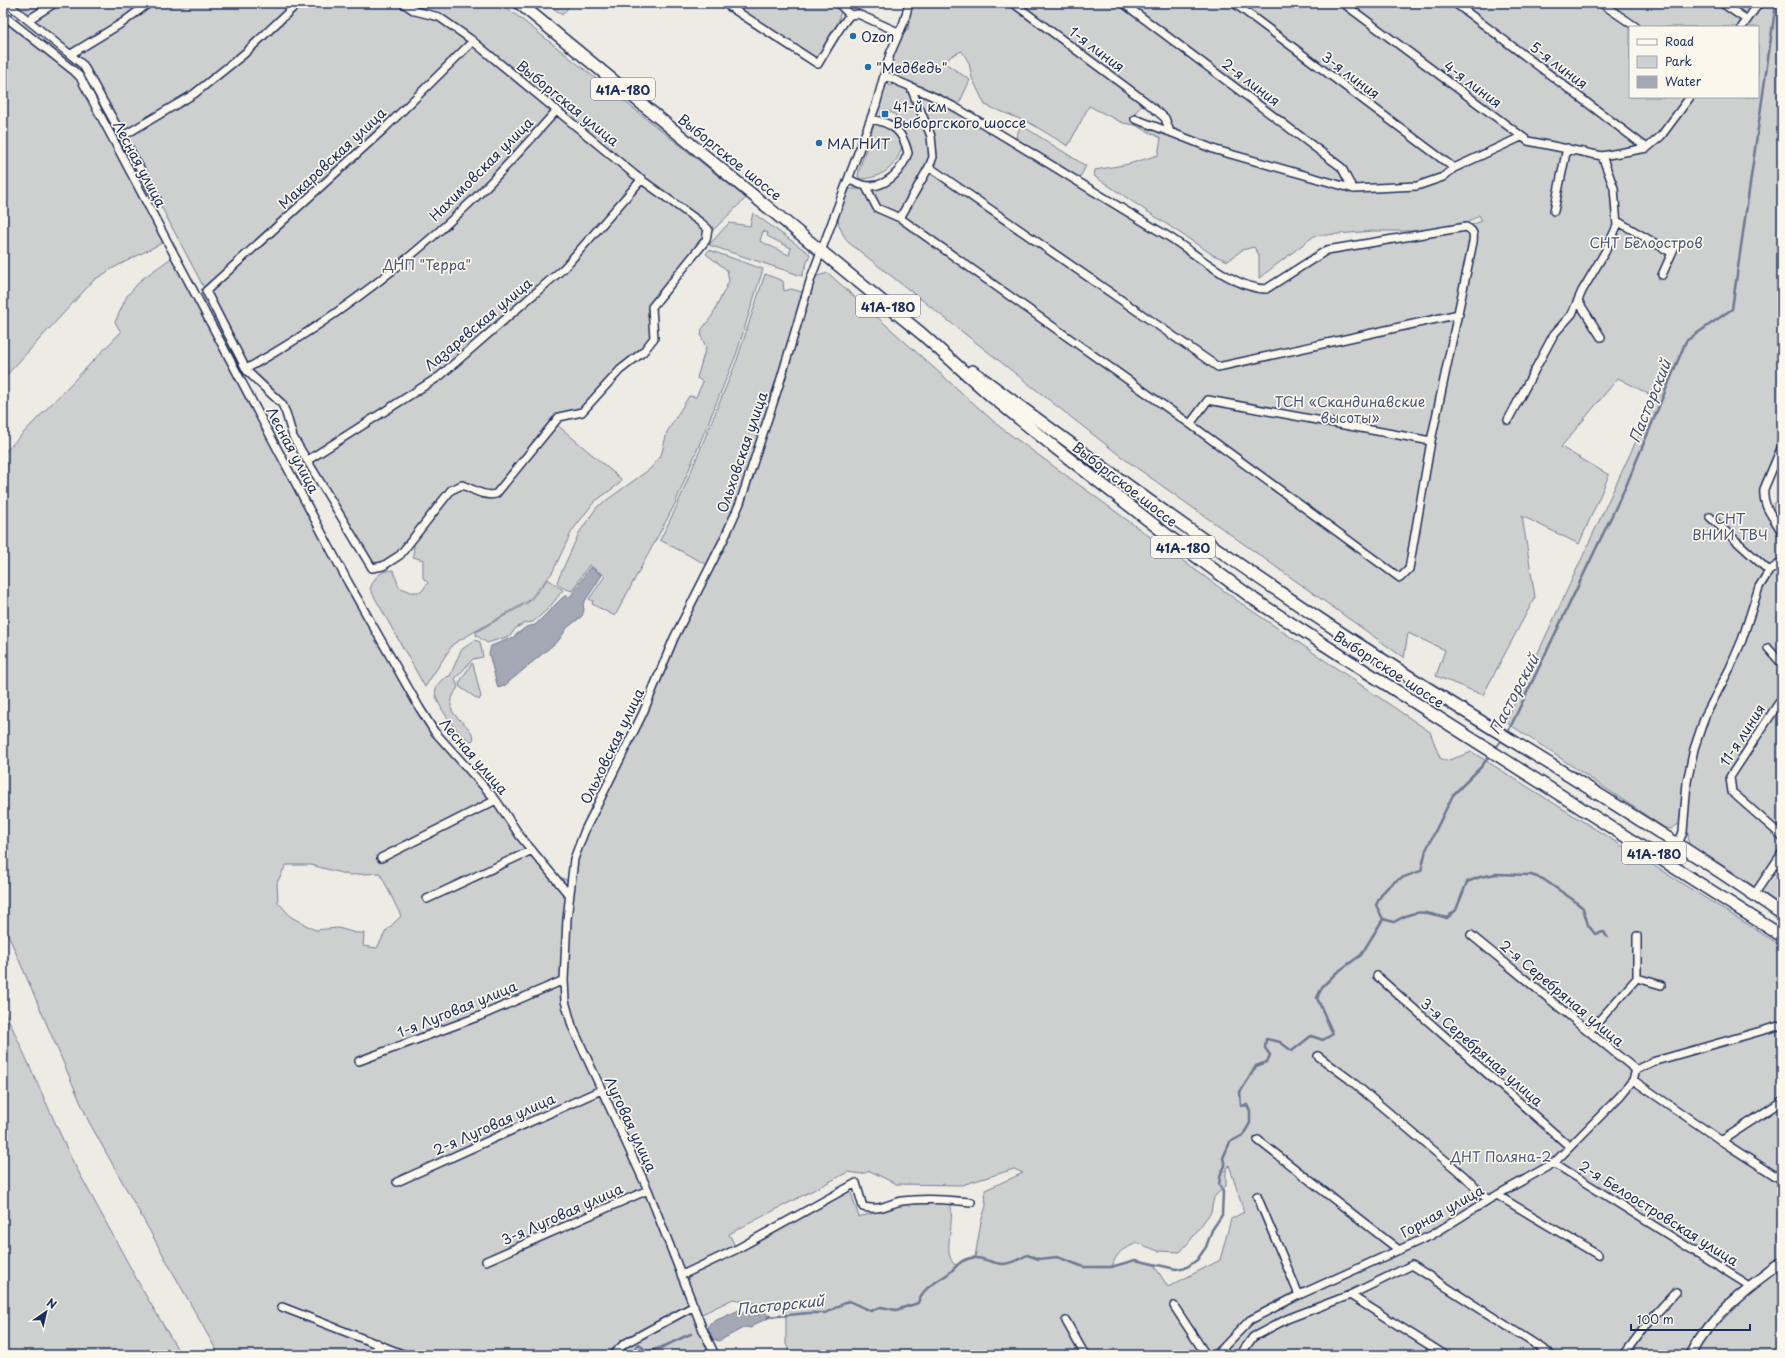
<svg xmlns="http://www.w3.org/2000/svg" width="1785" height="1358" font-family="'Playpen Sans',sans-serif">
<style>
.green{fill:#cecfcf;stroke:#747f96;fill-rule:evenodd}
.water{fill:#a3a8b4;stroke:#6d7892}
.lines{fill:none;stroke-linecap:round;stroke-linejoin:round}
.stream{stroke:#6d7892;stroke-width:2.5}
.minor-casing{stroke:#1b2f5e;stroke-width:10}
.tertiary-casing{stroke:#1b2f5e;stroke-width:12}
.primary-casing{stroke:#1b2f5e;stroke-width:14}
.minor{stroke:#fbf7ec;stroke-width:7}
.tertiary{stroke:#fbf7ec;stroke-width:9}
.primary{stroke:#fbf7ec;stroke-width:11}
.poi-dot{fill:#1f6fb2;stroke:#fbf7ec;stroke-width:1.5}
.labels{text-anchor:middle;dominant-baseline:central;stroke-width:3.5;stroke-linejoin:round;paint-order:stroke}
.shield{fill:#fbf7ec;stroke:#5e6b89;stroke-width:1}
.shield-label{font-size:13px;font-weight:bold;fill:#1b2f5e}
.poi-label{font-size:14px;fill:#1b2f5e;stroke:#fbf7ec;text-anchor:start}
.street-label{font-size:14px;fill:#1b2f5e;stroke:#fbf7ec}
.park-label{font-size:14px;fill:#48577a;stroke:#fbf7ec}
.water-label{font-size:15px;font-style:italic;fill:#445378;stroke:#fbf7ec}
</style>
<rect width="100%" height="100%" fill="#eeebe4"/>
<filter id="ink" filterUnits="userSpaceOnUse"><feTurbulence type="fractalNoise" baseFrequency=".025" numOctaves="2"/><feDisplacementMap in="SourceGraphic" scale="8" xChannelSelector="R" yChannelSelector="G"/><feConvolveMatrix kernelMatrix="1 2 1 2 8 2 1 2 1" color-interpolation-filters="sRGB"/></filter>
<g filter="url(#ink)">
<!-- green -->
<path class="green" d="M 7,3 L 405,3 L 413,6 L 416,3 L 501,3 L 746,198 L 706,237 L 652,307 L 654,338 L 582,412 L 562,416 L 556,424 L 621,479 L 619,484 L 594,502 L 572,531 L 552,573 L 528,601 L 453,644 L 425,687 L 370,589 C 375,577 379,571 393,570 L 399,587 L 411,592 L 421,592 L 428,583 L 423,578 L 423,560 L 413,557 L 414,544 L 411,542 L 400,555 L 375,568 L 293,437 L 286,413 L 249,373 L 155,195 L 83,65 Z
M 547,3 L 572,3 L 562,15 Z
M 722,3 L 847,3 L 840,14 L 835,38 L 818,64 Z
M 909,3 L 1782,3 L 1782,446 L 1764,493 L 1782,534 L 1782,906 L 1729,869 L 1689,845 L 1687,825 L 1680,823 L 1671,829 L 1665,828 L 1506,722 L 1656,398 L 1618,378 L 1561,447 L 1609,475 L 1579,544 L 1522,516 L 1535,597 L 1483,695 L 1436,676 L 1445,650 L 1408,633 L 1404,658 L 1123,458 L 848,242 C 845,237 842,233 840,228 C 835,217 843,197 850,189 C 881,190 900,185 911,153 L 892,125 L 896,115 L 885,109 L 880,119 L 876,117 L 886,83 L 891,86 L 899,72 L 890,70 C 892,56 898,42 905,30 L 908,30 L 909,25 L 905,24 ZM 1630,27 L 1758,27 L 1758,97 L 1630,97 ZM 962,51 L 969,63 L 972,78 L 985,105 L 1030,123 L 1068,146 L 1089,106 L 1123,123 L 1135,125 L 1161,138 L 1158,155 L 1129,164 L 1095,170 L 1094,176 L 1213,255 L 1228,261 L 1242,250 L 1254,247 L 1259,255 L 1259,278 L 1314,236 L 1373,231 L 1427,231 L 1467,223 L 1479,215 L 1482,221 L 1466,227 L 1327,250 L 1267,289 L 1224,273 L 1078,181 L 1086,166 L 1021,125 L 1014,142 L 957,108 L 970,80 L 945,63 L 951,56 ZM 1145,101 L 1165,118 L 1170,132 L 1131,118 Z
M 3,14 L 74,71 L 166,241 L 115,267 L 94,280 L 3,379 Z
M 880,122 L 896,131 L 903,141 C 899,165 884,178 860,179 L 858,176 L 859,170 L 874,124 Z
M 753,213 L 810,254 L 802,276 L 709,245 L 729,223 L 750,226 ZM 763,231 L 768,233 L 767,236 L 791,248 L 789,255 L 760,241 Z
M 709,250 L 763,269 L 736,355 L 674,506 L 615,616 L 592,604 L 593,601 L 589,599 L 605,576 L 589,565 L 572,591 C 567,589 560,588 557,582 L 579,533 L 597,507 L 650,469 L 661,456 L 667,432 L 689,396 L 696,397 L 703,382 L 697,378 L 706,347 L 701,336 L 702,329 L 712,316 L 729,281 L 727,270 L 706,254 Z
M 174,256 L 296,483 L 434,731 L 498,802 L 551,873 L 571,882 L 572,866 L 709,566 L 660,540 L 676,508 L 737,360 L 765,274 L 783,281 L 784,291 L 791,289 L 806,293 L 811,278 L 828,273 L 1000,427 L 1242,604 L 1430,732 L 1440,758 L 1446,761 L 1472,752 L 1782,946 L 1782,1355 L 791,1355 L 786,1344 L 786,1319 L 784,1309 L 733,1299 L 698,1316 L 715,1355 L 219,1355 L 89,1122 L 3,923 L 3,454 L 121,332 L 115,322 L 127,296 L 142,279 ZM 286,865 L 311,865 L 349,875 L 380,873 L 401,916 L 386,931 L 377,948 L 363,946 L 364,933 L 356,933 L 338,928 L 315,930 L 291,917 L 278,902 L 277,883 ZM 1229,1165 L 1244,1212 L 1231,1219 L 1220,1260 L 1168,1287 L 1154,1265 L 1135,1260 L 1112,1267 C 1116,1252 1124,1248 1138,1243 L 1158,1251 L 1180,1252 L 1189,1242 L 1211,1212 L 1214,1197 L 1226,1186 L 1226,1171 ZM 1014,1169 L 1023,1173 L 985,1190 L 986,1206 L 981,1222 L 975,1257 L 955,1265 C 944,1254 951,1236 951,1222 C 952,1216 951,1209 951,1203 L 905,1204 L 859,1217 L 850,1190 L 736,1248 L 729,1234 L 848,1172 L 862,1174 L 870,1171 L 896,1184 L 962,1185 ZM 1741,1295 L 1743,1300 L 1723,1321 L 1718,1317 Z
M 1774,503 L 1777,503 L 1782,510 L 1782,524 L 1773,511 Z
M 548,579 L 563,590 L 549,608 L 533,622 L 525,623 L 516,628 L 510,636 L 487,643 L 476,635 L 476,632 L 529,602 Z
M 475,640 L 480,642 L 483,657 L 473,659 L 455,679 L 458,687 C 437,718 469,717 474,739 L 472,741 C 460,739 439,708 436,696 C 433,687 441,678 450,676 L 461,650 Z
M 472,663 L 473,664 L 481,697 L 479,700 L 460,687 L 459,683 Z
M 3,1007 L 71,1158 L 142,1289 L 181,1355 L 3,1355 Z"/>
<!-- water -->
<path class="water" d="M 590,567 L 602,575 L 583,604 L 584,610 L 582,616 L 567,628 L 559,640 L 504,686 L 498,688 L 489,654 L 491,646 L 512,638 L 526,627 L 535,625 L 561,599 L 566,595 L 570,597 Z
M 761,1309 L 765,1311 L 767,1315 L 772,1315 L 771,1317 L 755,1324 L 751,1328 L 745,1327 L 719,1341 L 713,1339 L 708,1329 L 710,1323 L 739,1310 L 747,1314 L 752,1311 L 758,1316 Z"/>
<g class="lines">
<!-- stream -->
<path class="stream" d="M 1507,734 L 1626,486 L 1686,341 L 1732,309 L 1776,3
M 1494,750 L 1502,739
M 1383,919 L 1394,922 C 1416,909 1423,911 1447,918 L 1456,910 L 1467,882 L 1480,877 L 1496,874 L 1531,875 L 1543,879 L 1572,899 L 1583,908 L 1588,925 L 1595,934 L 1604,932 L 1607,937
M 768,1317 L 808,1313 L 825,1313 L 849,1301 L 871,1311 L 881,1307 L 896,1310 L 918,1303 C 922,1288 935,1283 948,1274 C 956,1268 959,1260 970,1258 C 982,1256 992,1264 1003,1264 C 1011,1264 1020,1259 1027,1255 L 1039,1259 L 1057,1257 L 1084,1267 L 1111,1267 L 1135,1260 L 1176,1269 L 1187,1267 L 1197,1260 L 1206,1247 L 1212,1230 L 1222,1215 L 1223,1192 L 1219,1184 L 1221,1173 L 1225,1166 L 1223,1158 L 1230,1142 L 1243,1135 L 1250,1123 L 1250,1111 L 1247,1105 L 1241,1106 L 1240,1092 L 1249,1078 L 1256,1066 L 1267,1062 L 1270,1055 L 1265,1048 L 1266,1039 L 1280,1042 L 1292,1051 L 1311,1036 L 1323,1040 L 1333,1034 L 1317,998 L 1322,987 L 1336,973 L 1361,955 L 1383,919 L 1376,905 C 1386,882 1399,878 1421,871 L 1426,850 L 1453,795 L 1481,767 L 1490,755
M 629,1355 L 639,1344 L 646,1351 C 660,1351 677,1339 691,1334"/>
<!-- minor casing -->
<g class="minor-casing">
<path id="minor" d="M 7,3 L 83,65 L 157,199
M 403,3 L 415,11 L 439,17 L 469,38 L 635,175 L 700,222 L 708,229 L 706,240 L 652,307 L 654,338 L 643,352 L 620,370 L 582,412 L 559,417 L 496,494 C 483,497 474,489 462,485 L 451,490 L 400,555 L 383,566 L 372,568 L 293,437 L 286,413 L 282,404 L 247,371 L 206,291 L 384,129 L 473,41
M 724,3 L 818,64 C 828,48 838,28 850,15 L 858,14 L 898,32
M 838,3 L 850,15
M 1013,3 L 1146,102 L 1165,118 L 1170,132 L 1216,150 L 1354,189 L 1417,186 L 1443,177 L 1454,168 L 1521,137
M 1123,3 L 1341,167 C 1346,174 1348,183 1354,189
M 1234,3 L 1454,168
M 1343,3 L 1528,141 L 1602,156 L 1647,148 L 1661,136 L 1690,97
M 1455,3 L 1647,148
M 1601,3 L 1636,27
M 1722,3 L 1747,20
M 3,15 L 74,71 L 80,77 L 348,582 L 419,707 L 434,731 L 496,800 L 520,836 L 569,895
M 28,20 L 55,3
M 1742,27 L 1759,3
M 71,54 L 122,23 L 149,3
M 1135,119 L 1170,132
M 123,136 L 194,94 L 244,54 L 298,3
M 929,167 L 1218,367 L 1459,314
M 849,179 C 876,196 898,179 908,153 C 903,131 893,123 871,119
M 866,187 L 877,208 L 900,218 L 1190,424 L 1400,578 L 1409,569 L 1431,441 L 1473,242 C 1474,234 1474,231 1466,227 L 1327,250 L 1266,289 C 1234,289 1194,252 1166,235 C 1097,194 1028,150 958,109 C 934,95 909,87 884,75
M 1554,211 L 1567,148
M 900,218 L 929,167 L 933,157 L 931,136 L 911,88
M 1617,221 L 1672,253
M 1662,275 L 1676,244
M 1578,301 L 1601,337
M 246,369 C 329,323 406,264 474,199 C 503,171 530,140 557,110
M 1508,420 L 1554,334 L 1572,314 L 1582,291 L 1605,252 L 1617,226 L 1614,188 L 1602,156
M 1190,424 L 1208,400 L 1431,441
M 1782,446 L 1764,489 C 1762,508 1775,518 1782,533
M 308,460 L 440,376 L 564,268 L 642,179
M 1710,517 L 1769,571
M 1768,648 L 1782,664
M 1782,698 L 1730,777 L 1732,792 L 1782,836
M 1678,844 L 1683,832 L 1687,782 L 1694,749 L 1705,716 L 1730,668 L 1742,640 L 1759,587 L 1769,571 L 1782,562
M 381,858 L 496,800
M 1754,895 L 1782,853
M 427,899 L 532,850
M 1471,935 L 1636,1070
M 1377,976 L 1570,1147
M 1637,978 L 1661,985
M 1589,1032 L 1637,978 L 1637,936
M 1318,1056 L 1349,1079 L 1464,1176 L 1488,1200
M 359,1061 L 480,1016 L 564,980
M 1636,1070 L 1652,1062 L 1782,1025
M 1633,1080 L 1729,1146 L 1782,1180
M 1258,1140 L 1399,1250
M 1721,1141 L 1782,1101
M 1554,1163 L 1750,1286
M 397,1182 L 601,1090
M 1497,1195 L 1598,1255
M 1257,1196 L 1299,1295
M 486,1261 L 648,1190
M 1412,1265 L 1552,1355
M 682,1275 L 737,1249 L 856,1183 L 863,1207 C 883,1211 886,1204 902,1201 C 925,1198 948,1200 971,1202
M 1350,1295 L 1445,1355
M 1174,1306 L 1206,1355
M 282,1307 L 405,1355
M 1066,1321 L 1085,1355
M 374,1355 L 377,1343
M 613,1355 L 624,1344 L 694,1306
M 715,1355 L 703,1330 L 648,1190 L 572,1026 L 565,1001 L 564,980 L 567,919 L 574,859 L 585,830 L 643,713 L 674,638 L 724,539 L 740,503 L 779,385 L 811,278 L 876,105 L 890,54 L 904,22 L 909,3
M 1216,1355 L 1250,1320 L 1299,1295 L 1432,1235 L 1488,1200 L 1554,1163 L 1620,1096 L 1633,1080 L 1636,1070
M 1240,1355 L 1253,1337 L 1287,1319 L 1350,1295 L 1410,1266
M 1624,1355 L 1650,1320 L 1676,1292"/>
</g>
<!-- tertiary casing -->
<g class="tertiary-casing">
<path id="tertiary" d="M 1691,1355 C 1710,1316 1747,1288 1782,1263"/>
</g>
<!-- primary casing -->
<g class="primary-casing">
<path id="primary" d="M 519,3 L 922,334 L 991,396 L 1058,450 L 1171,538 L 1255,600 L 1351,662 L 1782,936
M 972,371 C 1097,463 1222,556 1352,640 C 1495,733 1643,817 1782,914"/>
</g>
<!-- minor -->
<use href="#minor" class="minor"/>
<!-- tertiary -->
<use href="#tertiary" class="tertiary"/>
<!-- primary -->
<use href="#primary" class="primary"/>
</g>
</g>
<!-- markers -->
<g class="poi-dot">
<circle cx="853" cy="36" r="4"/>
<circle cx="868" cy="67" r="4"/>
<rect x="881" y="110" width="8" height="8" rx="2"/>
<circle cx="819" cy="143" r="4"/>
</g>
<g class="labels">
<!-- shield labels -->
<g class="shield">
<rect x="591" y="78" width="64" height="22" rx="3"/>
<rect x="856" y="295" width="64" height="22" rx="3"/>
<rect x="1151" y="536" width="64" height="22" rx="3"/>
<rect x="1622" y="842" width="64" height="22" rx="3"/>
</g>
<g class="shield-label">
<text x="623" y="89">41А-180</text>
<text x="888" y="306">41А-180</text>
<text x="1183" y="547">41А-180</text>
<text x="1654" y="853">41А-180</text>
</g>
<!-- poi labels -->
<g class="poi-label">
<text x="861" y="36">Ozon</text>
<text x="876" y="67">"Медведь"</text>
<text x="893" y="106">41-й км<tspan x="893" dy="16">Выборгского шоссе</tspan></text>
<text x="827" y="143">МАГНИТ</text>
</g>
<!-- street labels -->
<g class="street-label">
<text transform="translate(1097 49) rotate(37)">1-я линия</text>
<text transform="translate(1559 65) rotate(37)">5-я линия</text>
<text transform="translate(1351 75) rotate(37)">3-я линия</text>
<text transform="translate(1251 82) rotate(37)">2-я линия</text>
<text transform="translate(1473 84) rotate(37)">4-я линия</text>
<text transform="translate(568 103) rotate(39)">Выборгская улица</text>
<text transform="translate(730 157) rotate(39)">Выборгское шоссе</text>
<text transform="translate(332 158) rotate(-43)">Макаровская улица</text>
<text transform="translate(140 164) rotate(62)">Лесная улица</text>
<text transform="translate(481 169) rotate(-45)">Нахимовская улица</text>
<text transform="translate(478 324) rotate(-40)">Лазаревская улица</text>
<text transform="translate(293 450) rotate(62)">Лесная улица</text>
<text transform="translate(742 452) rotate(-71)">Ольховская улица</text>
<text transform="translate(1125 484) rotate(38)">Выборгское шоссе</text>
<text transform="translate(1389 669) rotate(33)">Выборгское шоссе</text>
<text transform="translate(1742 735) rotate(-57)">11-я линия</text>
<text transform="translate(612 746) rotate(-64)">Ольховская улица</text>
<text transform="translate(474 756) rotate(49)">Лесная улица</text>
<text transform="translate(1562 993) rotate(40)">2-я Серебряная улица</text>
<text transform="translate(457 1009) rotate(-22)">1-я Луговая улица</text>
<text transform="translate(1482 1052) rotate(41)">3-я Серебряная улица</text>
<text transform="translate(494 1124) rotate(-24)">2-я Луговая улица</text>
<text transform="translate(631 1124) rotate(65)">Луговая улица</text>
<text transform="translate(1442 1211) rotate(-29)">Горная улица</text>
<text transform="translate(1659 1213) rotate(32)">2-я Белоостровская улица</text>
<text transform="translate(562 1214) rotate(-24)">3-я Луговая улица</text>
</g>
<!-- park labels -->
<g class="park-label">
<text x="1646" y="242">СНТ Белоостров</text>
<text x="427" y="264">ДНП "Терра"</text>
<text x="1350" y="401">ТСН «Скандинавские<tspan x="1350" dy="16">высоты»</tspan></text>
<text x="1730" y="518">СНТ<tspan x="1730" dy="16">ВНИИ ТВЧ</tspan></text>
<text x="1501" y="1156">ДНТ Поляна-2</text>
</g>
<!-- water labels -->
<g class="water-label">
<text transform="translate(1649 401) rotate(-68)">Пасторский</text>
<text transform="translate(1513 694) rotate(-62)">Пасторский</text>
<text transform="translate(780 1304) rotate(-6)">Пасторский</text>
</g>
</g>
<!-- margin -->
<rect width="1785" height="1358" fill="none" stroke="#fbf7ec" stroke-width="16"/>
<rect x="8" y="8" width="1769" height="1342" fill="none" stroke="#1b2f5e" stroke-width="1.5" filter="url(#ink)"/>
<!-- legend -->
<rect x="1629" y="26" width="130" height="72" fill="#fbf7ec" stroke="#a1a7b3"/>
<rect x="1637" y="39" width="20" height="6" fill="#fbf7ec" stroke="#a1a7b3"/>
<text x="1665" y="46" font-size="12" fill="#1b2f5e">Road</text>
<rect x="1637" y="56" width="20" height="12" fill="#cecfcf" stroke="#a1a7b3"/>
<text x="1665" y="66" font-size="12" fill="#1b2f5e">Park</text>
<rect x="1637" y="76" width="20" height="12" fill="#a3a8b4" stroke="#a1a7b3"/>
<text x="1665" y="86" font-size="12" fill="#1b2f5e">Water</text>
<!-- north arrow -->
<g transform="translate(46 1312) rotate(34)" stroke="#fbf7ec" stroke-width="3" paint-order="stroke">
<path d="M0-3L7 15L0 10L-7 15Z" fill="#1b2f5e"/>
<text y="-6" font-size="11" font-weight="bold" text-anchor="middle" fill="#1b2f5e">N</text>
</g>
<!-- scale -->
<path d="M1631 1324v6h119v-6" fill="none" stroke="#1b2f5e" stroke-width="2"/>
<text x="1637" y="1324" font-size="12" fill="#1b2f5e" stroke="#fbf7ec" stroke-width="3" paint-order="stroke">100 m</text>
</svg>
